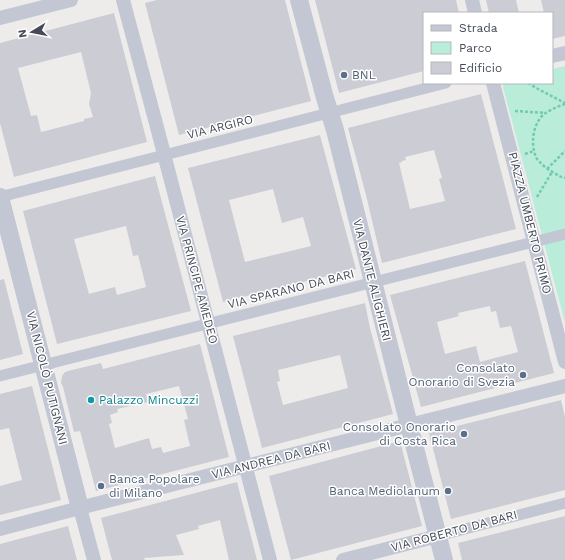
<svg xmlns="http://www.w3.org/2000/svg" width="565" height="560" font-family="'Work Sans',sans-serif">
<style>
.green{fill:#b9edd9}
.building{fill:#cbccd4;fill-rule:evenodd}
.lines{fill:none;stroke-linecap:round;stroke-linejoin:round}
.path{stroke:#72cab3;stroke-width:2.5;stroke-dasharray:3 2;stroke-linecap:butt}
.pedestrian{stroke:#c2c7d3;stroke-width:11}
.minor{stroke:#c2c7d3;stroke-width:14}
.tertiary{stroke:#c2c7d3;stroke-width:18}
.service-dot{fill:#5c6f8a;stroke:#fff;stroke-width:1.5}
.culture-dot{fill:#0f9aa8;stroke:#fff;stroke-width:1.5}
.labels{text-anchor:middle;dominant-baseline:central;stroke-width:3;stroke-linejoin:round;paint-order:stroke}
.service-label{font-size:12px;fill:#4e5e75;stroke:#fff;text-anchor:end}
.street-label{font-size:12px;fill:#444a58;stroke:#fff}
.culture-label{font-size:12px;fill:#0d838f;stroke:#fff;text-anchor:start}
</style>
<rect width="100%" height="100%" fill="#eeeceb"/>
<!-- green -->
<path class="green" d="M 565,66 L 565,323 L 503,87 L 504,83 L 552,83 L 552,69 Z"/>
<!-- building -->
<path class="building" d="M 157,0 L 285,0 L 311,101 L 179,135 L 145,3 Z
M 315,0 L 456,0 L 459,13 L 424,13 L 424,71 L 339,93 Z
M 486,0 L 516,0 L 519,13 L 489,13 Z
M 541,0 L 565,0 L 565,36 L 552,39 L 552,13 L 544,13 Z
M 114,13 L 147,142 L 14,177 L 0,123 L 0,43 ZM 81,52 L 91,93 L 89,104 L 93,117 L 84,119 L 84,121 L 41,132 L 37,115 L 31,116 L 18,68 Z
M 481,94 L 516,229 L 382,263 L 366,195 L 348,128 ZM 434,150 L 442,178 L 439,179 L 445,201 L 410,209 L 399,163 L 402,162 L 402,161 L 406,160 L 405,157 Z
M 320,135 L 356,269 L 223,302 L 188,168 ZM 273,189 L 282,223 L 303,217 L 311,246 L 245,262 L 229,200 Z
M 155,176 L 191,311 L 57,344 L 23,211 ZM 126,226 L 133,256 L 138,255 L 146,287 L 117,295 L 115,287 L 89,294 L 74,239 Z
M 525,261 L 554,373 L 421,407 L 390,295 ZM 490,306 L 491,312 L 496,311 L 500,328 L 511,326 L 518,352 L 480,362 L 476,346 L 445,354 L 437,322 L 459,316 L 458,313 Z
M 4,279 L 23,354 L 0,360 L 0,280 Z
M 365,303 L 370,328 L 393,414 L 262,448 L 233,336 ZM 340,355 L 348,388 L 283,405 L 277,382 L 280,381 L 278,370 Z
M 200,344 L 229,457 L 96,491 L 80,431 L 74,432 L 63,387 L 61,383 L 62,376 L 65,372 L 68,371 L 101,363 L 103,369 ZM 179,386 L 188,419 L 184,420 L 190,446 L 163,453 L 161,447 L 152,449 L 149,438 L 115,448 L 109,424 L 112,423 L 110,415 L 118,412 L 117,409 L 148,402 L 146,394 Z
M 32,386 L 61,500 L 0,515 L 0,486 L 22,480 L 9,428 L 0,430 L 0,394 Z
M 561,400 L 565,417 L 565,490 L 451,519 L 429,433 Z
M 400,441 L 422,526 L 291,560 L 269,476 Z
M 237,482 L 257,560 L 229,560 L 220,520 L 198,526 L 199,529 L 176,535 L 184,555 L 144,558 L 145,560 L 112,560 L 101,518 Z
M 565,516 L 565,560 L 462,560 L 458,543 Z
M 68,526 L 77,560 L 0,560 L 0,544 Z"/>
<g class="lines">
<!-- path -->
<path class="path" d="M 528,83 L 538,89 L 565,103
M 565,104 C 557,107 543,112 539,120 C 532,130 531,148 537,159 C 541,164 546,168 551,171 C 556,174 560,177 565,178
M 515,111 L 546,113
M 525,154 L 534,151
M 547,169 L 565,151
M 537,197 L 552,172"/>
<!-- pedestrian -->
<path class="pedestrian" d="M 0,197 L 446,83
M 0,376 L 565,234
M 438,536 L 565,503"/>
<!-- minor -->
<path class="minor" d="M 123,0 L 158,131 L 270,560
M 472,0 L 475,13
M 0,18 L 71,0
M 552,56 L 565,53
M 493,83 L 565,362
M 80,508 L 94,560
M 0,529 L 95,504 L 565,386
M 343,560 L 438,536"/>
<!-- tertiary -->
<path class="tertiary" d="M 299,0 L 325,98 L 335,130 L 409,425 L 444,560
M 0,197 L 80,508"/>
</g>
<!-- markers -->
<g class="service-dot">
<circle cx="344" cy="75" r="4"/>
<circle cx="523" cy="375" r="4"/>
<circle cx="464" cy="434" r="4"/>
<circle cx="101" cy="486" r="4"/>
<circle cx="448" cy="491" r="4"/>
</g>
<circle class="culture-dot" cx="91" cy="400" r="4"/>
<g class="labels">
<!-- service labels -->
<g class="service-label">
<text x="352" y="75" text-anchor="start">BNL</text>
<text x="515" y="368">Consolato<tspan x="515" dy="14">Onorario di Svezia</tspan></text>
<text x="456" y="427">Consolato Onorario<tspan x="456" dy="14">di Costa Rica</tspan></text>
<text x="109" y="479" text-anchor="start">Banca Popolare<tspan x="109" dy="14">di Milano</tspan></text>
<text x="440" y="491">Banca Mediolanum</text>
</g>
<!-- street labels -->
<g class="street-label">
<text transform="translate(220 127) rotate(-14)">VIA ARGIRO</text>
<text transform="translate(530 223) rotate(76)">PIAZZA UMBERTO PRIMO</text>
<text transform="translate(197 280) rotate(75)">VIA PRINCIPE AMEDEO</text>
<text transform="translate(372 280) rotate(76)">VIA DANTE ALIGHIERI</text>
<text transform="translate(291 289) rotate(-14)">VIA SPARANO DA BARI</text>
<text transform="translate(47 378) rotate(76)">VIA NICOLÒ PUTIGNANI</text>
<text transform="translate(271 460) rotate(-14)">VIA ANDREA DA BARI</text>
<text transform="translate(454 531) rotate(-15)">VIA ROBERTO DA BARI</text>
</g>
<!-- culture labels -->
<g class="culture-label">
<text x="99" y="400">Palazzo Mincuzzi</text>
</g>
</g>
<!-- legend -->
<rect x="423" y="12" width="130" height="72" fill="#ffffff" stroke="#b4b7bc"/>
<rect x="431" y="25" width="20" height="6" fill="#c2c7d3" stroke="#b4b7bc"/>
<text x="459" y="32" font-size="12" fill="#444a58">Strada</text>
<rect x="431" y="42" width="20" height="12" fill="#b9edd9" stroke="#b4b7bc"/>
<text x="459" y="52" font-size="12" fill="#444a58">Parco</text>
<rect x="431" y="62" width="20" height="12" fill="#cbccd4" stroke="#b4b7bc"/>
<text x="459" y="72" font-size="12" fill="#444a58">Edificio</text>
<!-- north arrow -->
<g transform="translate(32 32) rotate(260)" stroke="#ffffff" stroke-width="3" paint-order="stroke">
<path d="M0-3L7 15L0 10L-7 15Z" fill="#444a58"/>
<text y="-6" font-size="11" font-weight="bold" text-anchor="middle" fill="#444a58">N</text>
</g>
</svg>
